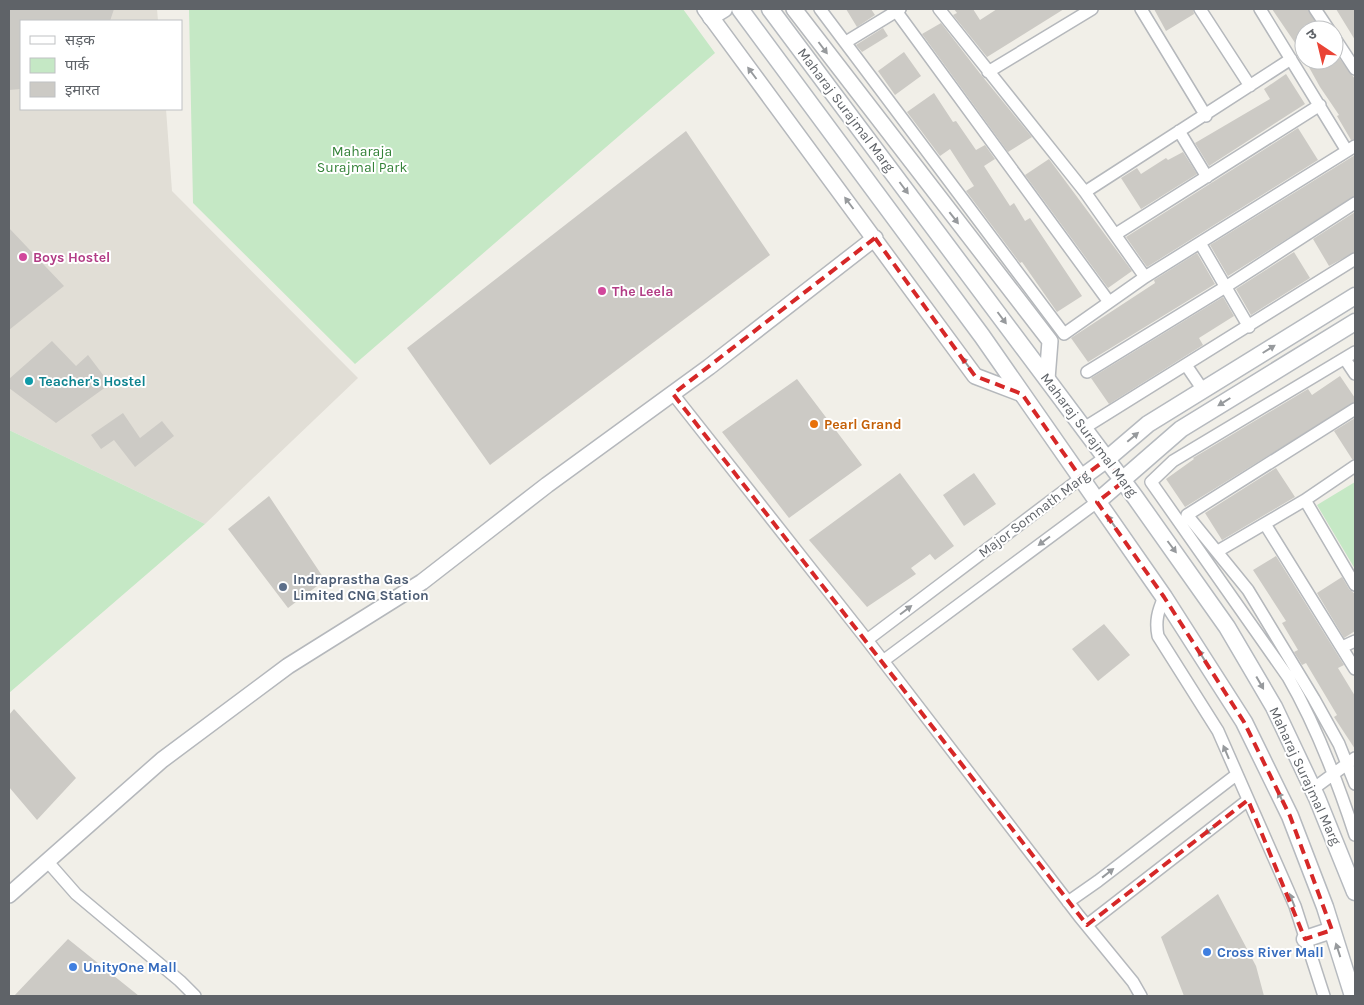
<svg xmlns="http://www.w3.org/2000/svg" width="1364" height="1005" font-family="Karla,'Noto Sans Devanagari',sans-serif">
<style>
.education{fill:#e1ded6}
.green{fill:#c5e8c5}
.building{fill:#cccac5}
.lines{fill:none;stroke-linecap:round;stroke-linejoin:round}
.minor-casing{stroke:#b5b8bc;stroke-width:14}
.tertiary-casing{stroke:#b5b8bc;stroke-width:18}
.secondary-casing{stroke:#b6babf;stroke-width:19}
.minor{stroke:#fff;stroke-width:11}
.tertiary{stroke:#fff;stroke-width:15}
.secondary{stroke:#fff;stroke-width:16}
.oneway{fill:#979a9d}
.marked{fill:none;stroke:#d62828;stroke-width:4;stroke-dasharray:10 6;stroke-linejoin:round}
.hotel-dot{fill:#d1479c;stroke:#fff;stroke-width:2}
.culture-dot{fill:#0f9aa8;stroke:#fff;stroke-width:2}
.food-dot{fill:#e8710a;stroke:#fff;stroke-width:2}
.service-dot{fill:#5c6f8a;stroke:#fff;stroke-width:2}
.shop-dot{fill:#3f7fe0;stroke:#fff;stroke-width:2}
.labels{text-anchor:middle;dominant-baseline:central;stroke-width:4;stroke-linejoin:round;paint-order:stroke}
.street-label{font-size:14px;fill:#5f6368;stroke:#fff}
.park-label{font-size:14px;fill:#348238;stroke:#fff}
.hotel-label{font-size:14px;font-weight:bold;fill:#b23c85;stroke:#fff;text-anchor:start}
.culture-label{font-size:14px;font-weight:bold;fill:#0d838f;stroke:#fff;text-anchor:start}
.food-label{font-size:14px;font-weight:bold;fill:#c56008;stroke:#fff;text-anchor:start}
.service-label{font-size:14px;font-weight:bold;fill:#4e5e75;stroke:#fff;text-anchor:start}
.shop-label{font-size:14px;font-weight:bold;fill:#366cbe;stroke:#fff;text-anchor:start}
</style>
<rect width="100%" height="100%" fill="#f1efe8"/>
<!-- education -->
<path class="education" d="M 9,9 L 157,9 L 158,21 L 21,21 L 21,109 L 166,109 L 172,191 L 358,378 L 205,524 L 9,430 Z"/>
<!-- green -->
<path class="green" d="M 189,9 L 683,9 L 715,53 L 355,364 L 193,203 Z
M 9,430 L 205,524 L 9,693 Z
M 1355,482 L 1355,569 L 1317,505 Z"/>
<!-- building -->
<path class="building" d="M 9,9 L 114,9 L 110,21 L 21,21 L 21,89 L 9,90 Z
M 846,9 L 871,9 L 875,15 L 857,27 Z
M 954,9 L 973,9 L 980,20 L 997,9 L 1064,9 L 987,57 L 953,15 L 957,13 Z
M 1154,9 L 1193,9 L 1194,14 L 1166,31 Z
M 1272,9 L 1308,9 L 1320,30 L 1304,30 L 1304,56 Z
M 1336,9 L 1355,9 L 1355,40 Z
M 941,23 L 982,76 L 1032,137 L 1008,152 L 922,34 Z
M 883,28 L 888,36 L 862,52 L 856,45 Z
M 1334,51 L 1355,79 L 1355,139 L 1351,140 L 1337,116 L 1339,115 L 1320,87 L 1305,60 L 1334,60 Z
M 904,52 L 921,76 L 895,95 L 878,71 Z
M 1286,74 L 1305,104 L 1209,166 L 1195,143 L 1270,99 L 1264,89 Z
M 934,93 L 953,122 L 956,121 L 976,150 L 985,145 L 995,159 L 984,166 L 1010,206 L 1014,203 L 1025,221 L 1030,218 L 1082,296 L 1057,312 L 1022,262 L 1020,263 L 966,191 L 974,186 L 950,149 L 940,156 L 907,112 Z
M 1298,128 L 1318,160 L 1147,267 L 1126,237 Z
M 686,131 L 770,255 L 490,465 L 407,348 Z
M 1183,152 L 1197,174 L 1141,209 L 1121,178 L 1137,168 L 1141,174 L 1166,158 L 1168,160 Z
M 1355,155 L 1355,196 L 1228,276 L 1210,245 Z
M 1049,159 L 1132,271 L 1108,288 L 1025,175 Z
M 1355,212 L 1355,252 L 1329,266 L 1313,239 Z
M 9,228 L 64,286 L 9,330 Z
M 1294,252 L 1310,278 L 1251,315 L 1236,289 Z
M 1197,253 L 1215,284 L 1088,362 L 1071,338 L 1155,283 L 1154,280 Z
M 1223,297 L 1234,316 L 1199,338 L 1203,345 L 1109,404 L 1091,378 Z
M 52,341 L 76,366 L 88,355 L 110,384 L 56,423 L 9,388 L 9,379 Z
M 1340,376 L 1355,398 L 1355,402 L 1185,507 L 1166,479 L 1194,459 L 1193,458 L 1308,389 L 1312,395 Z
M 797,379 L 862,465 L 789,518 L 722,432 Z
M 123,413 L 140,438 L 162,421 L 174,436 L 135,467 L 114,440 L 101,449 L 91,435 Z
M 1355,418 L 1355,459 L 1352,459 L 1334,431 Z
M 1276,468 L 1295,497 L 1222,540 L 1205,513 Z
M 900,473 L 954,546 L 935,560 L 930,554 L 911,568 L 916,574 L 867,607 L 809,540 Z
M 974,473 L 996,504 L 964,526 L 943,495 Z
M 269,496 L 325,580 L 288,608 L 228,529 Z
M 1276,556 L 1344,665 L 1338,668 L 1355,696 L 1355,749 L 1334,717 L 1337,715 L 1306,663 L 1302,665 L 1294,652 L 1298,650 L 1282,623 L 1286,621 L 1253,570 Z
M 1342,577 L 1349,589 L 1355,594 L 1355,631 L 1344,638 L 1317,593 Z
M 1104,624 L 1130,655 L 1098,681 L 1072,649 Z
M 14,709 L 76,778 L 37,820 L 9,787 L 9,715 Z
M 1218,894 L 1256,966 L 1264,996 L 1184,996 L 1161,937 Z
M 68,939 L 139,996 L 14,996 Z"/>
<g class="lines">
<!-- minor casing -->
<g class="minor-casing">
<path id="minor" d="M 820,9 L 1064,334 L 1145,277 L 1355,146
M 939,9 L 1085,192 L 1145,277
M 1141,9 L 1206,116
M 1200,9 L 1250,86
M 1260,9 L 1347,151
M 1315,9 L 1329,30
M 896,11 L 1109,302
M 1334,37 L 1355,69
M 846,42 L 900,9
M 988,72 L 1092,9
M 1179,131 L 1207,177
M 1085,192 L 1291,59
M 1116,234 L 1320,105
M 1200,243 L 1249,327
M 1355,352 L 1173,461 L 1151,482 L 1288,677 C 1317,727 1337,780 1355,835
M 1345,359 L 1355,374
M 1186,365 L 1203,390
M 1087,372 L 1227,286 L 1355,203
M 673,394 L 867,640 L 1079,916 L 1133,982 L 1141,996
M 1355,409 L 1187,515 L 1248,590 L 1314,699 L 1339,744 L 1355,784
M 1084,428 L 1355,259
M 1305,500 L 1355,585
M 1265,524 L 1355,669
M 1218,551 L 1305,500 L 1355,466
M 1164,597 C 1158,611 1155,621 1158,636 L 1218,731 L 1295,906 L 1324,996
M 867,640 L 1081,478
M 1342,647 L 1355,641
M 883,661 L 1097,502
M 1313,789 L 1355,758
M 47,861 L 76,894 L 180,981 L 195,996
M 1068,902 L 1098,881 L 1236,775
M 1087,925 L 1248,800"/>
</g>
<!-- tertiary casing -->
<g class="tertiary-casing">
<path id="tertiary" d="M 705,9 L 975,376 L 1022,394
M 794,9 L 1050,341 L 1047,379
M 9,895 L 162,760 L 288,666 L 422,582 L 547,485 L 709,367 L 875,238"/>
</g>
<!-- secondary casing -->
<g class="secondary-casing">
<path id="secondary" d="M 740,9 L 982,336 L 1164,597 L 1244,722 L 1290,816 L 1325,907 L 1353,996
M 770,9 L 1135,497 L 1227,627 L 1274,707 L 1317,798 L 1355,892
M 711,17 L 724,9
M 1081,478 L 1107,459 L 1148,424 L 1355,296
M 1097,502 L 1181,429 L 1355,322
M 1305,939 L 1332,930"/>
</g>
<!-- minor -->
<use href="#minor" class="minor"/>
<!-- tertiary -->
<use href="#tertiary" class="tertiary"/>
<!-- secondary -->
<use href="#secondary" class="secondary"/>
</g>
<!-- one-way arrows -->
<defs><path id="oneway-solid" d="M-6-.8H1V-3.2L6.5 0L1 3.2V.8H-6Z" transform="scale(1.25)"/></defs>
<g class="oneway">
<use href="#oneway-solid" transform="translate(823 48) rotate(53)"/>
<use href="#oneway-solid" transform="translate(752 73) rotate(-127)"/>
<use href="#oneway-solid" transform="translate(904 188) rotate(53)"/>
<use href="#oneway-solid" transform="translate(849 203) rotate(-127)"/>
<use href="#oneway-solid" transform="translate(954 218) rotate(52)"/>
<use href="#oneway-solid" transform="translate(1002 318) rotate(53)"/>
<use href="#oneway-solid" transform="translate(1269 349) rotate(-32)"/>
<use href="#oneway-solid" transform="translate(966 363) rotate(-126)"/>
<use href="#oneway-solid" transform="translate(1224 402) rotate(148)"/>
<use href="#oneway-solid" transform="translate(1133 437) rotate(-40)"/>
<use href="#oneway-solid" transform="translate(1111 521) rotate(-125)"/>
<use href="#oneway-solid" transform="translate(1044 541) rotate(143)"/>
<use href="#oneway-solid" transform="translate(1172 547) rotate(53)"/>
<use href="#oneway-solid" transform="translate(906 610) rotate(-37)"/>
<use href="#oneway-solid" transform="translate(1202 656) rotate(-122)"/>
<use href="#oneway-solid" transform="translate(1260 683) rotate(60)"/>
<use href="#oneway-solid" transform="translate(1226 752) rotate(-113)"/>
<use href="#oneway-solid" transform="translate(1281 798) rotate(-116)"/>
<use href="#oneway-solid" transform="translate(1210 830) rotate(143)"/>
<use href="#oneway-solid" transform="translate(1108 873) rotate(-38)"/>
<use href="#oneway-solid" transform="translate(1292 900) rotate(-112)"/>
<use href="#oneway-solid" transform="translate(1338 950) rotate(-108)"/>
</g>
<!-- marked area -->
<path class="marked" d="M 875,238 L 975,376 L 1022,394 L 1081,478 L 1107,459 L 1123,482 L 1097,502 L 1164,597 L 1244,722 L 1290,816 L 1332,930 L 1305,939 L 1248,800 L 1087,925 L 673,394 Z"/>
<!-- markers -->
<g class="hotel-dot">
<circle cx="23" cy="257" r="5"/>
<circle cx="602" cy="291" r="5"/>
</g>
<circle class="culture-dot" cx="29" cy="381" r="5"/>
<circle class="food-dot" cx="814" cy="424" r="5"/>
<circle class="service-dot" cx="283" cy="587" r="5"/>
<g class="shop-dot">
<circle cx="1207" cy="952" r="5"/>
<circle cx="73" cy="967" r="5"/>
</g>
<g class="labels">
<!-- street labels -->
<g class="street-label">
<text transform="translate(846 110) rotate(53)">Maharaj Surajmal Marg</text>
<text transform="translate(1089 435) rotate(53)">Maharaj Surajmal Marg</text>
<text transform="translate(1034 514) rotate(-37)">Major Somnath Marg</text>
<text transform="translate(1305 776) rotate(65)">Maharaj Surajmal Marg</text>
</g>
<!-- park labels -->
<g class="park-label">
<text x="362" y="151">Maharaja<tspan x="362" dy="16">Surajmal Park</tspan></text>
</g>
<!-- hotel labels -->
<g class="hotel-label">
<text x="33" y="257">Boys Hostel</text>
<text x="612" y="291">The Leela</text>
</g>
<!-- culture labels -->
<g class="culture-label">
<text x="39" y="381">Teacher's Hostel</text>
</g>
<!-- food labels -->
<g class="food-label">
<text x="824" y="424">Pearl Grand</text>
</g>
<!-- service labels -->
<g class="service-label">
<text x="293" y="579">Indraprastha Gas<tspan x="293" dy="16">Limited CNG Station</tspan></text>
</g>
<!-- shop labels -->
<g class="shop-label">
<text x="1217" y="952">Cross River Mall</text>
<text x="83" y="967">UnityOne Mall</text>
</g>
</g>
<!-- border -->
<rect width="1364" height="1005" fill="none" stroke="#5f6368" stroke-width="20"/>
<!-- legend -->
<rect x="20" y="20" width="162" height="90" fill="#ffffff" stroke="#bfc1c3"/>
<rect x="30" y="36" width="25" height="8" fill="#ffffff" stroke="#bfc1c3"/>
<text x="65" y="45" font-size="15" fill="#5f6368">सड़क</text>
<rect x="30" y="58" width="25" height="15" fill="#c5e8c5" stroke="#bfc1c3"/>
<text x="65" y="70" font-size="15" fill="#5f6368">पार्क</text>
<rect x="30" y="82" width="25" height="15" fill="#cccac5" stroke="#bfc1c3"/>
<text x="65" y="95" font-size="15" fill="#5f6368">इमारत</text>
<!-- north arrow -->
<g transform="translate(1319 45) rotate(325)"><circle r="24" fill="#ffffff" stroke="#bfc1c3"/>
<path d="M0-4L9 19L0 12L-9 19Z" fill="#ea4335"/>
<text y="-8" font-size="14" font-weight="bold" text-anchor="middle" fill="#5f6368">उ</text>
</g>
</svg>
